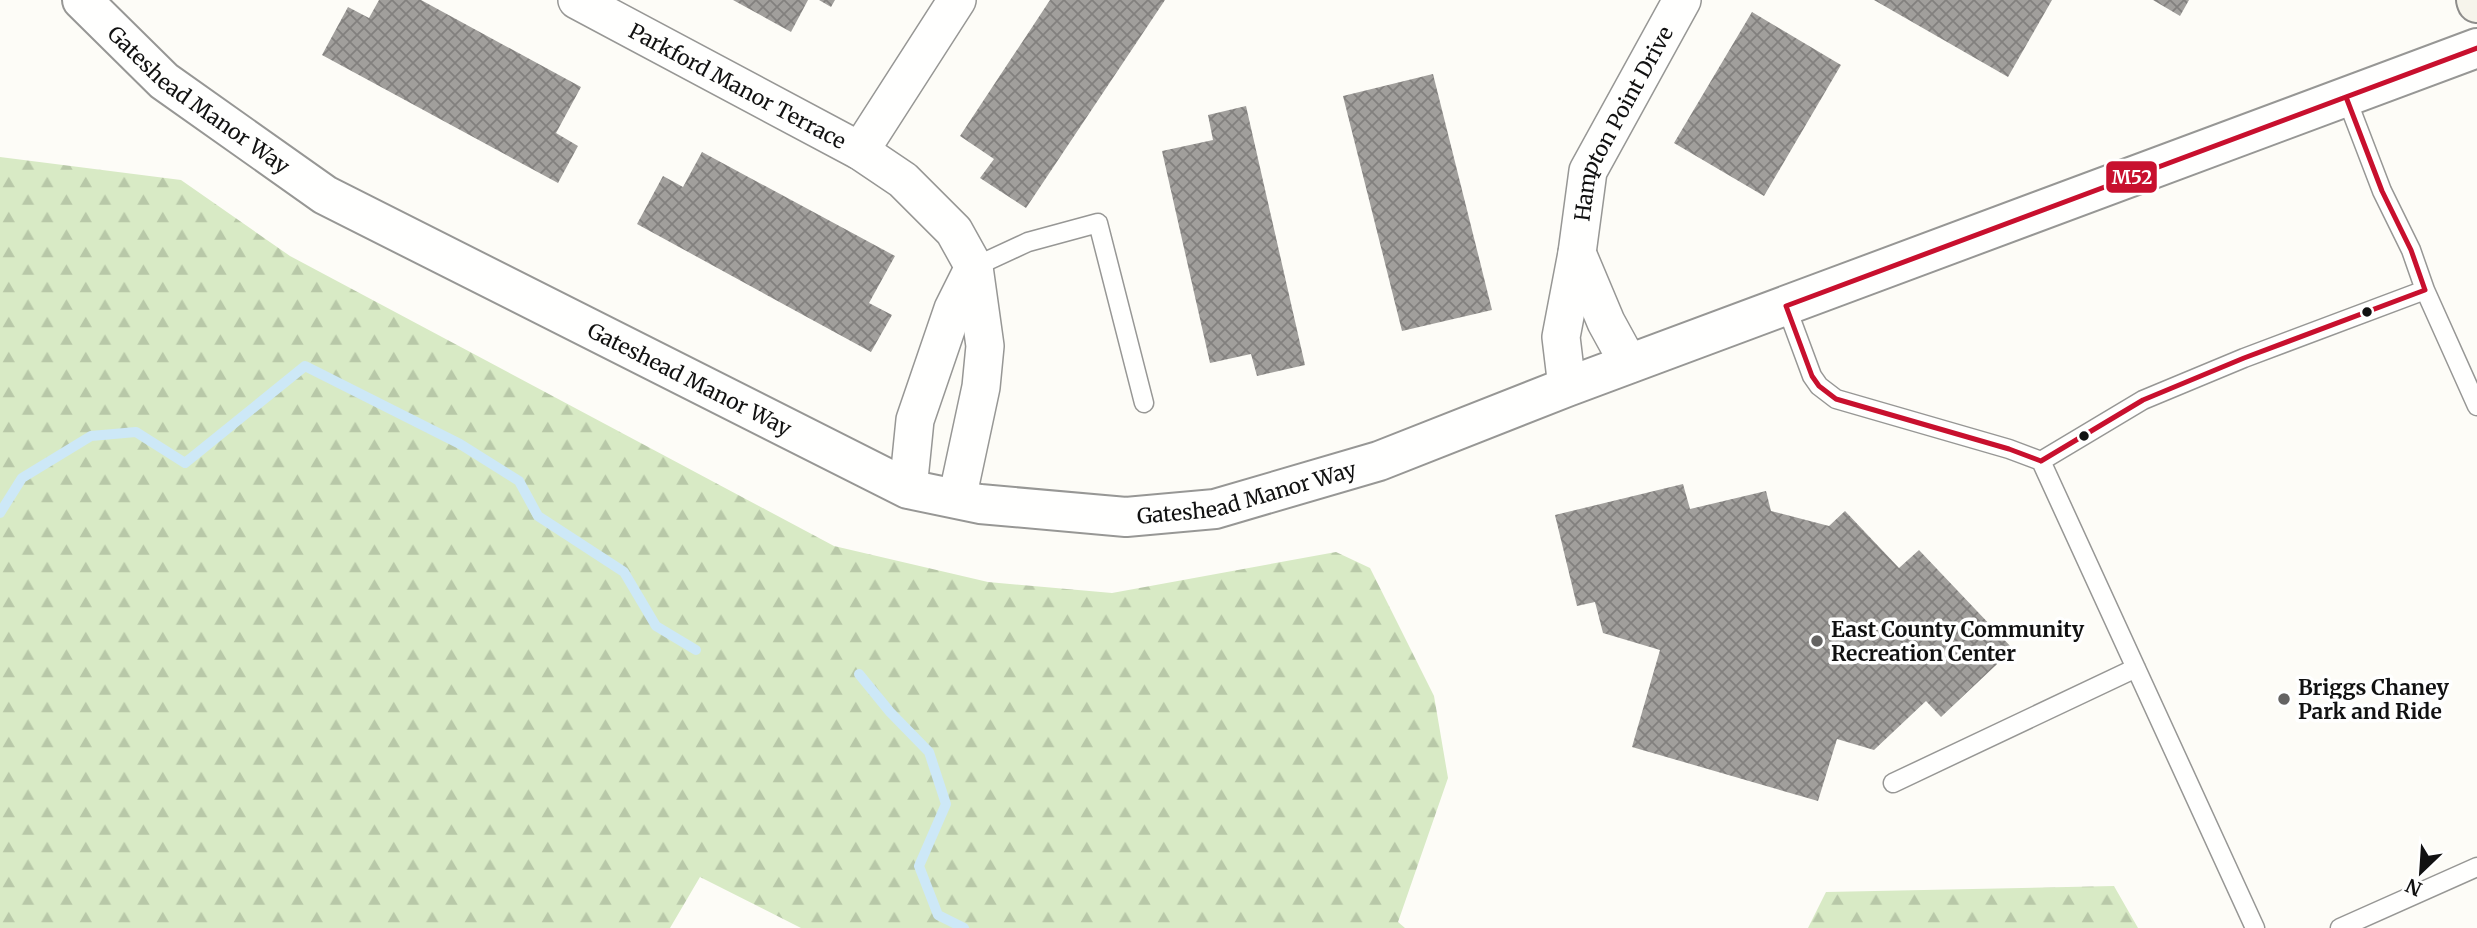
<svg xmlns="http://www.w3.org/2000/svg" width="2477" height="928" font-family="Merriweather,serif">
<style>
.forest{fill:url(#forest-firs)}
.lines{fill:none;stroke-linecap:round;stroke-linejoin:round}
.stream{stroke:#cde8f7;stroke-width:10}
.building{fill:url(#building-cross-hatch)}
.service-casing{stroke:#979795;stroke-width:21}
.minor-casing{stroke:#979795;stroke-width:40}
.tertiary-casing{stroke:#979795;stroke-width:42}
.secondary-casing{stroke:#8e8d8b;stroke-width:42}
.service{stroke:#fffffe;stroke-width:18}
.minor{stroke:#fffffe;stroke-width:37}
.tertiary{stroke:#fffffe;stroke-width:38}
.secondary{stroke:#f6f4eb;stroke-width:38}
.bus-1-casing{stroke:#fff;stroke-width:10}
.bus-1{stroke:#c8102e;stroke-width:5}
.bus-dot{fill:#111;stroke:#fff;stroke-width:2.5}
.poi-dot{fill:#646362;stroke:#fff;stroke-width:2.5}
.labels{text-anchor:middle;dominant-baseline:central;stroke-width:7;stroke-linejoin:round;paint-order:stroke}
.street-label{font-size:21px;fill:#111;stroke:#fff}
.poi-label{font-size:21px;font-weight:bold;fill:#111;stroke:#fff;text-anchor:start}
.line-badge{stroke:#fff;stroke-width:2.5}
.badge-label{font-size:19px;text-anchor:middle;font-weight:bold;fill:#fff}
</style>
<defs>
<pattern id="forest-firs" width="22" height="20" patternUnits="userSpaceOnUse" patternTransform="scale(1.75)"><rect width="22" height="20" fill="#d8eac5"/><path d="M5 1l3.5 6h-7zM16 11l3.5 6h-7z" fill="#b8c8a8"/></pattern>
<pattern id="building-cross-hatch" width="8" height="8" patternUnits="userSpaceOnUse" patternTransform="scale(1.75)"><rect width="8" height="8" fill="#a19f9c"/><path d="M0 0l8 8M0 8l8-8" fill="none" stroke="#82807e"/></pattern>
</defs>
<rect width="100%" height="100%" fill="#fdfcf7"/>
<!-- forest -->
<path class="forest" d="M 0,157 L 181,180 L 290,256 L 834,546 L 988,582 L 1112,593 L 1336,552 L 1370,568 L 1434,696 L 1448,778 L 1398,922 L 1405,928 L 801,928 L 700,877 L 670,928 L 0,928 Z
M 2114,886 L 2138,928 L 1808,928 L 1826,892 Z"/>
<g class="lines">
<!-- stream -->
<path class="stream" d="M 0,513 L 22,478 L 91,436 L 136,432 L 185,463 L 305,366 L 460,444 L 519,481 L 538,516 L 624,572 L 656,626 L 696,650
M 859,674 L 890,712 L 929,752 L 946,804 L 919,866 L 938,915 L 964,928"/>
</g>
<!-- building -->
<path class="building" d="M 379,0 L 421,0 L 581,87 L 556,133 L 578,146 L 558,183 L 322,55 L 348,7 L 369,18 Z
M 733,0 L 808,0 L 791,32 Z
M 819,0 L 835,0 L 831,7 Z
M 1050,0 L 1165,0 L 1026,208 L 980,178 L 994,159 L 960,136 Z
M 1874,0 L 2052,0 L 2008,77 Z
M 2153,0 L 2189,0 L 2180,16 Z
M 1752,12 L 1841,65 L 1764,196 L 1674,143 Z
M 1433,74 L 1492,310 L 1402,331 L 1343,96 Z
M 1246,106 L 1305,365 L 1257,376 L 1251,354 L 1210,363 L 1162,151 L 1213,140 L 1208,115 Z
M 702,152 L 895,256 L 869,303 L 892,315 L 871,352 L 637,224 L 663,176 L 683,187 Z
M 1683,484 L 1690,509 L 1766,491 L 1771,511 L 1829,526 L 1845,511 L 1899,568 L 1919,550 L 2013,649 L 1941,717 L 1926,701 L 1874,750 L 1837,739 L 1818,801 L 1632,747 L 1660,650 L 1603,633 L 1595,602 L 1577,606 L 1555,515 Z"/>
<g class="lines">
<!-- service casing -->
<g class="service-casing">
<path id="service" d="M 2346,97 L 2382,191 L 2411,250 L 2425,290 L 2477,406
M 974,267 L 1028,242 L 1098,223 L 1144,403
M 1786,306 L 1812,376 L 1819,386 L 1836,399 L 2009,449 L 2041,461 L 2255,928
M 2041,461 L 2143,400 L 2244,358 L 2425,290
M 1893,783 L 2136,668
M 2340,928 L 2477,867"/>
</g>
<!-- minor casing -->
<g class="minor-casing">
<g id="minor">
<path id="s1" d="M 577,0 L 860,151 L 903,180 L 954,231 L 974,267 L 985,346 L 981,387 L 957,499"/>
<path d="M 860,151 L 957,0"/>
<path d="M 1577,253 L 1606,322 L 1629,364"/>
<path id="s2" d="M 1567,387 L 1561,337 L 1577,253 L 1588,171 L 1682,0"/>
<path d="M 908,489 L 915,420 L 953,309 L 974,267"/>
</g>
</g>
<!-- tertiary casing -->
<g class="tertiary-casing">
<g id="tertiary">
<path id="s3" d="M 82,0 L 164,81 L 325,195 L 908,489 L 980,504 L 1126,517 L 1215,509 L 1379,461 L 1567,387 L 2477,48"/>
</g>
</g>
<!-- secondary casing -->
<g class="secondary-casing">
<path id="secondary" d="M 2476,0 L 2477,3"/>
</g>
<!-- service -->
<use href="#service" class="service"/>
<!-- minor -->
<use href="#minor" class="minor"/>
<!-- tertiary -->
<use href="#tertiary" class="tertiary"/>
<!-- secondary -->
<use href="#secondary" class="secondary"/>
<!-- bus-1 casing -->
<g class="bus-1-casing">
<path id="bus-1" d="M 2346,97 L 2382,191 L 2411,250 L 2425,290
M 1786,306 L 2477,48
M 1786,306 L 1812,376 L 1819,386 L 1836,399 L 2009,449 L 2041,461
M 2041,461 L 2143,400 L 2244,358 L 2425,290"/>
</g>
<!-- bus-1 -->
<use href="#bus-1" class="bus-1"/>
</g>
<!-- markers -->
<g class="bus-dot">
<circle cx="2367" cy="312" r="6"/>
<circle cx="2084" cy="436" r="6"/>
</g>
<g class="poi-dot">
<circle cx="1817" cy="641" r="7"/>
<circle cx="2284" cy="699" r="7"/>
</g>
<g class="labels">
<!-- street labels -->
<g class="street-label">
<text stroke="none"><textPath href="#s1" startOffset="182">Parkford Manor Terrace</textPath></text>
<text stroke="none"><textPath href="#s3" startOffset="154">Gateshead Manor Way</textPath></text>
<text stroke="none"><textPath href="#s2" startOffset="275">Hampton Point Drive</textPath></text>
<text stroke="none"><textPath href="#s3" startOffset="721">Gateshead Manor Way</textPath></text>
<text stroke="none"><textPath href="#s3" startOffset="1309">Gateshead Manor Way</textPath></text>
</g>
<!-- poi labels -->
<g class="poi-label">
<text x="1831" y="629">East County Community<tspan x="1831" dy="24">Recreation Center</tspan></text>
<text x="2298" y="687">Briggs Chaney<tspan x="2298" dy="24">Park and Ride</tspan></text>
</g>
</g>
<rect class="line-badge" x="2105" y="160" width="53" height="34" rx="7" fill="#c8102e"/>
<g class="badge-label">
<text x="2132" y="184">M52</text>
</g>
<!-- north arrow -->
<g transform="translate(2421 872) rotate(205)" stroke="#ffffff" stroke-width="5" paint-order="stroke">
<path d="M0-5L12 26L0 18L-12 26Z" fill="#111111"/>
<text y="-10" font-size="19" font-weight="bold" text-anchor="middle" fill="#111111">N</text>
</g>
</svg>
